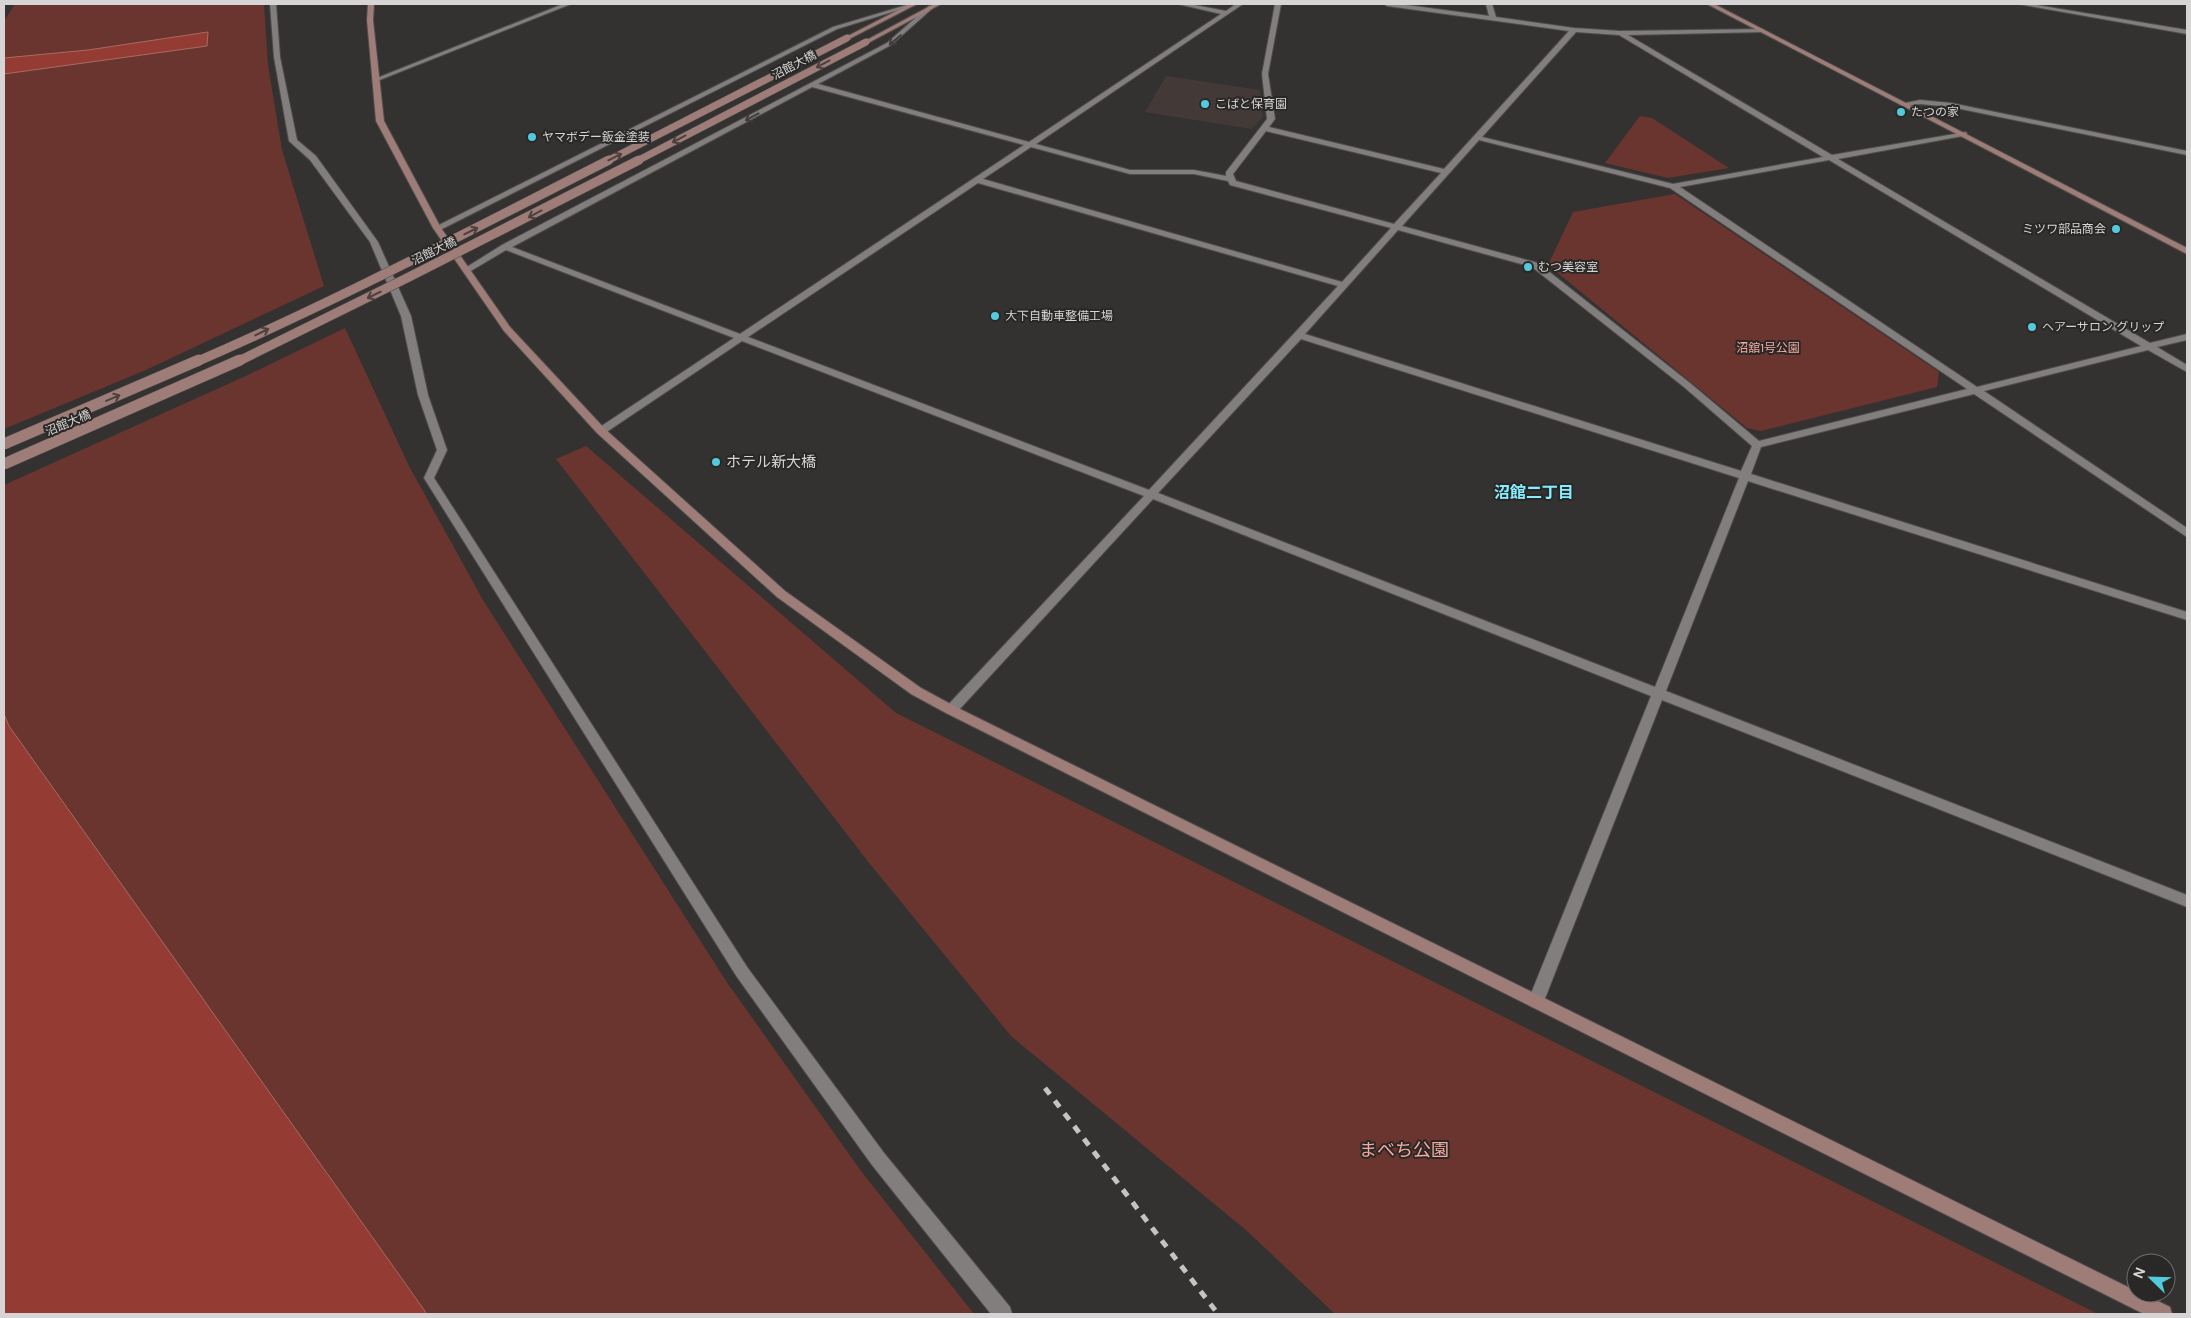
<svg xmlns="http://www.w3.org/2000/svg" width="2191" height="1318" font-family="'DM Sans','Noto Sans JP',sans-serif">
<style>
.built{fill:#433a38}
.green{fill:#6a352f}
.water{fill:#943c33;stroke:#a86a63}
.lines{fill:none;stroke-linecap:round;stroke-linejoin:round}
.street-casing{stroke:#504d4d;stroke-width:2}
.secondary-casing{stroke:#504d4d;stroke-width:2}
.street{fill:#817e7d;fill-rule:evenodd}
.secondary{fill:#9e7c77;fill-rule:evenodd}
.rail{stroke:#c5c3c3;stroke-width:5;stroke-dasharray:8 8;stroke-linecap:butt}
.secondary-bridge-far2-casing{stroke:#504d4d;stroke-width:8;stroke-linecap:butt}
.secondary-bridge-far1-casing{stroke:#504d4d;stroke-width:10;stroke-linecap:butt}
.secondary-bridge-casing{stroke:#504d4d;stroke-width:12;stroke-linecap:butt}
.secondary-bridge-far2{stroke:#9e7c77;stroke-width:7}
.secondary-bridge-far1{stroke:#9e7c77;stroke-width:9}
.secondary-bridge{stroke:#9e7c77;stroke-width:11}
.oneway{stroke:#403e3c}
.oneway2{stroke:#4d413f}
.poi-dot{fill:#53cadc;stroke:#2a2827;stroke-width:2}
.labels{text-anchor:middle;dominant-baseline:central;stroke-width:4;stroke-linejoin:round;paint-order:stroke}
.far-street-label{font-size:12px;fill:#d6d4d4;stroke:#2a2827}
.far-poi-label{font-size:12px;fill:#d6d4d4;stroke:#2a2827;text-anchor:start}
.far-park-label{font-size:12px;fill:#f4aa9e;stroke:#2a2827}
.poi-label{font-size:15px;fill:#d6d4d4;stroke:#2a2827;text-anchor:start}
.neighbourhood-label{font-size:16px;font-weight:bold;fill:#85edfe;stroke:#2a2827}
.near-park-label{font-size:18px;fill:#f4aa9e;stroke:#2a2827}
</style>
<rect width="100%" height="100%" fill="#343131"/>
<!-- built -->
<path class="built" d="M 1166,76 L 1260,90 L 1263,117 L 1252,129 L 1145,112 Z"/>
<!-- green -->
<path class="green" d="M 15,4 L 264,4 L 268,65 L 282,150 L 324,286 L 146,370 L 4,429 L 4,21 Z
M 1640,116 L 1652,118 L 1729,168 L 1668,178 L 1605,163 Z
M 1675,194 L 1939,372 L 1937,387 L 1761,431 L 1747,428 L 1548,265 L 1573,212 Z
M 345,328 L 409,466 L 483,600 L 726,981 L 861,1171 L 974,1314 L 427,1314 L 9,726 L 4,714 L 4,485 L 248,375 Z
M 586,446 L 896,713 L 2098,1314 L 1335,1314 L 1247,1231 L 1011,1036 L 870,864 L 556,459 Z"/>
<!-- water -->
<path class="water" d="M 208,32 L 207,46 L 4,74 L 4,58 L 88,50 Z
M 4,714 L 9,726 L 427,1314 L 4,1314 Z"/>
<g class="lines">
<!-- street casing -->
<g class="street-casing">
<path id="street" d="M 270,4 L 276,4 L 280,57 L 297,140 L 316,156 L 378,242 L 411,316 L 428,395 L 447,450 L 434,478 L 747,967 L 884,1153 L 1010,1307 L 1012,1314 L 991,1314 L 872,1165 L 737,977 L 424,478 L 437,450 L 418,395 L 401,316 L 370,242 L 310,160 L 289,141 L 274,57 Z
M 563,4 L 571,4 L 377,81 L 372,80 Z
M 910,4 L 915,5 L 837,29 L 440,230 L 433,228 L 833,27 Z
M 1178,4 L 1189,4 L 1226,11 L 1236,4 L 1243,4 L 1036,144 L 1130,170 L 1194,170 L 1226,176 L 1226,172 L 1267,119 L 1262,74 L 1275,4 L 1281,4 L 1268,74 L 1275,119 L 1269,127 L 1444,169 L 1569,31 L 1387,6 L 1384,4 L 1399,4 L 1489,16 L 1486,4 L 1492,4 L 1496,17 L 1574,28 L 1620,31 L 1762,29 L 1764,32 L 1628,35 L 1832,155 L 1966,132 L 1967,134 L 1963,136 L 1838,159 L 2150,343 L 2187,334 L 2187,340 L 2157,347 L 2187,365 L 2187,372 L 2148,350 L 1984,391 L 2187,528 L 2187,537 L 1974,394 L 1761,447 L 1751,474 L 2187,612 L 2187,620 L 1748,481 L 1666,691 L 2187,895 L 2187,907 L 1662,700 L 1544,1001 L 1542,1006 L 1536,1008 L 1530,1006 L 1528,1001 L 1651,696 L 1153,499 L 956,713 L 946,713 L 945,710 L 946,707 L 1144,496 L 742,341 L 605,433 L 597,433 L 597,429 L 734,338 L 506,250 L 469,272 L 462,270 L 502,245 L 887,43 L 929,6 L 934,7 L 891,45 L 818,84 L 1029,142 L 1221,14 ZM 1576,32 L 1619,35 L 1823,157 L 1673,184 L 1482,137 ZM 812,87 L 1024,145 L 740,334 L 512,247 ZM 1266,131 L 1441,173 L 1394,224 L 1236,181 L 1233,174 ZM 1479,140 L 1670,188 L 1967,389 L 1759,441 L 1690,383 L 1538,263 L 1402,226 ZM 1031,147 L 1130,174 L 1194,174 L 1228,181 L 1230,185 L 1391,228 L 1342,282 L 983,179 ZM 1829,160 L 2141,346 L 1977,387 L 1680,187 ZM 978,183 L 1338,286 L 1149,490 L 748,337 ZM 1398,230 L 1532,267 L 1684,387 L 1752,446 L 1741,471 L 1305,334 ZM 1301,339 L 1739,478 L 1655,687 L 1158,493 Z
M 2018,4 L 2031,4 L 2187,30 L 2187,34 Z
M 1920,100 L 1951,103 L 2187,151 L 2187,155 L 1951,107 L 1920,104 L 1904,106 L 1900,104 Z"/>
</g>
<!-- secondary casing -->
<g class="secondary-casing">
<path id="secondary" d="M 368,4 L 374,4 L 373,20 L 384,121 L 441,228 L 510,327 L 605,429 L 785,591 L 921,688 L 956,707 L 2136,1291 L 2136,1293 L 2141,1293 L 2170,1307 L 2172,1314 L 2144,1314 L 946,713 L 911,694 L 777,597 L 597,433 L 504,331 L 433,228 L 376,121 L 367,20 Z
M 910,4 L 917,4 L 849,39 L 844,38 Z
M 934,4 L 941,4 L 868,43 L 863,42 Z
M 1707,4 L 1714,4 L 2187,248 L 2187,254 Z"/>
</g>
<!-- street -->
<use href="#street" class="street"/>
<!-- secondary -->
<use href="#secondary" class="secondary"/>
<!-- rail -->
<path class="rail" d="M 1045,1088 L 1218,1314"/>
<!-- secondary-bridge-far2 casing -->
<g class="secondary-bridge-far2-casing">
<path id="secondary-bridge-far2" d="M 607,161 L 847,38
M 637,161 L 866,42"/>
</g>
<!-- secondary-bridge-far1 casing -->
<g class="secondary-bridge-far1-casing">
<path id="secondary-bridge-far1" d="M 196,362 C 337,301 473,229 609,160
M 237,362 L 409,277 L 639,160"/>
</g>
<!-- secondary-bridge casing -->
<g class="secondary-bridge-casing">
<path id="secondary-bridge" d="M 4,444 L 199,360
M 4,464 L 240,360"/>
</g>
<!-- secondary-bridge-far2 -->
<use href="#secondary-bridge-far2" class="secondary-bridge-far2"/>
<!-- secondary-bridge-far1 -->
<use href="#secondary-bridge-far1" class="secondary-bridge-far1"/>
<!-- secondary-bridge -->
<use href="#secondary-bridge" class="secondary-bridge"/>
</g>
<!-- one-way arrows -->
<defs><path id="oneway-shaft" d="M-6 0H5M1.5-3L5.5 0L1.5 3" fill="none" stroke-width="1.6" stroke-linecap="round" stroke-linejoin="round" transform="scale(1.25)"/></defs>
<g class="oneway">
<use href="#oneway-shaft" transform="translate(895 40) rotate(140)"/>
<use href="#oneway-shaft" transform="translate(752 117) rotate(152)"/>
</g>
<g class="oneway2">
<use href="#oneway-shaft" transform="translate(823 64) rotate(152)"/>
<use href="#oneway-shaft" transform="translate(679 139) rotate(152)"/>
<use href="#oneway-shaft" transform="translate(615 157) rotate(-27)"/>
<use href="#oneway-shaft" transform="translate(535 214) rotate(152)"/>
<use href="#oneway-shaft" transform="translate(471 231) rotate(-26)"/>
<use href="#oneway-shaft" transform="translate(374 295) rotate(154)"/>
<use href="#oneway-shaft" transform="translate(262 332) rotate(-26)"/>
<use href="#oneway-shaft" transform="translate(113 398) rotate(-23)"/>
</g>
<!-- markers -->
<g class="poi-dot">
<circle cx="1205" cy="104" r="5"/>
<circle cx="1901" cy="112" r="5"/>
<circle cx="532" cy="137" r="5"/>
<circle cx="2116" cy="229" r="5"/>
<circle cx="1528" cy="267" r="5"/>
<circle cx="995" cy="316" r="5"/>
<circle cx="2032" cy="327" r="5"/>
<circle cx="716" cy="462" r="5"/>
</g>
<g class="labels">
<!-- far-street labels -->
<g class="far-street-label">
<text transform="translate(794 65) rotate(-28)">沼館大橋</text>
<text transform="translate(434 251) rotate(-26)">沼館大橋</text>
<text transform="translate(68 423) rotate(-23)">沼館大橋</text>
</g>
<!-- far-poi labels -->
<g class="far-poi-label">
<text x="1215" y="104">こばと保育園</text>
<text x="1911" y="112">たつの家</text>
<text x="542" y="137">ヤマボデー鈑金塗装</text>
<text x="2106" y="229" text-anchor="end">ミツワ部品商会</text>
<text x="1538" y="267">むつ美容室</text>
<text x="1005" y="316">大下自動車整備工場</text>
<text x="2042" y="327">ヘアーサロン グリップ</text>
</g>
<!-- far-park labels -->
<g class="far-park-label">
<text x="1768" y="348">沼舘1号公園</text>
</g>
<!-- poi labels -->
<g class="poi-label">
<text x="726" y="462">ホテル新大橋</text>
</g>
<!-- neighbourhood labels -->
<g class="neighbourhood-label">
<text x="1534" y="492">沼館二丁目</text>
</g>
<!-- near-park labels -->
<g class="near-park-label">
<text x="1404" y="1150">まべち公園</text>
</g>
</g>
<!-- border -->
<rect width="2191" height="1318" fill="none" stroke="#d6d4d4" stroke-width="10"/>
<!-- north arrow -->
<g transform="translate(2151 1278) rotate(293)"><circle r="24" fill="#2a2827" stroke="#6f6d6c"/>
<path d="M0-4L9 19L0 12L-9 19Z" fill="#53cadc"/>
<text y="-8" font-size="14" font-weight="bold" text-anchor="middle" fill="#d6d4d4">N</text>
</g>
</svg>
